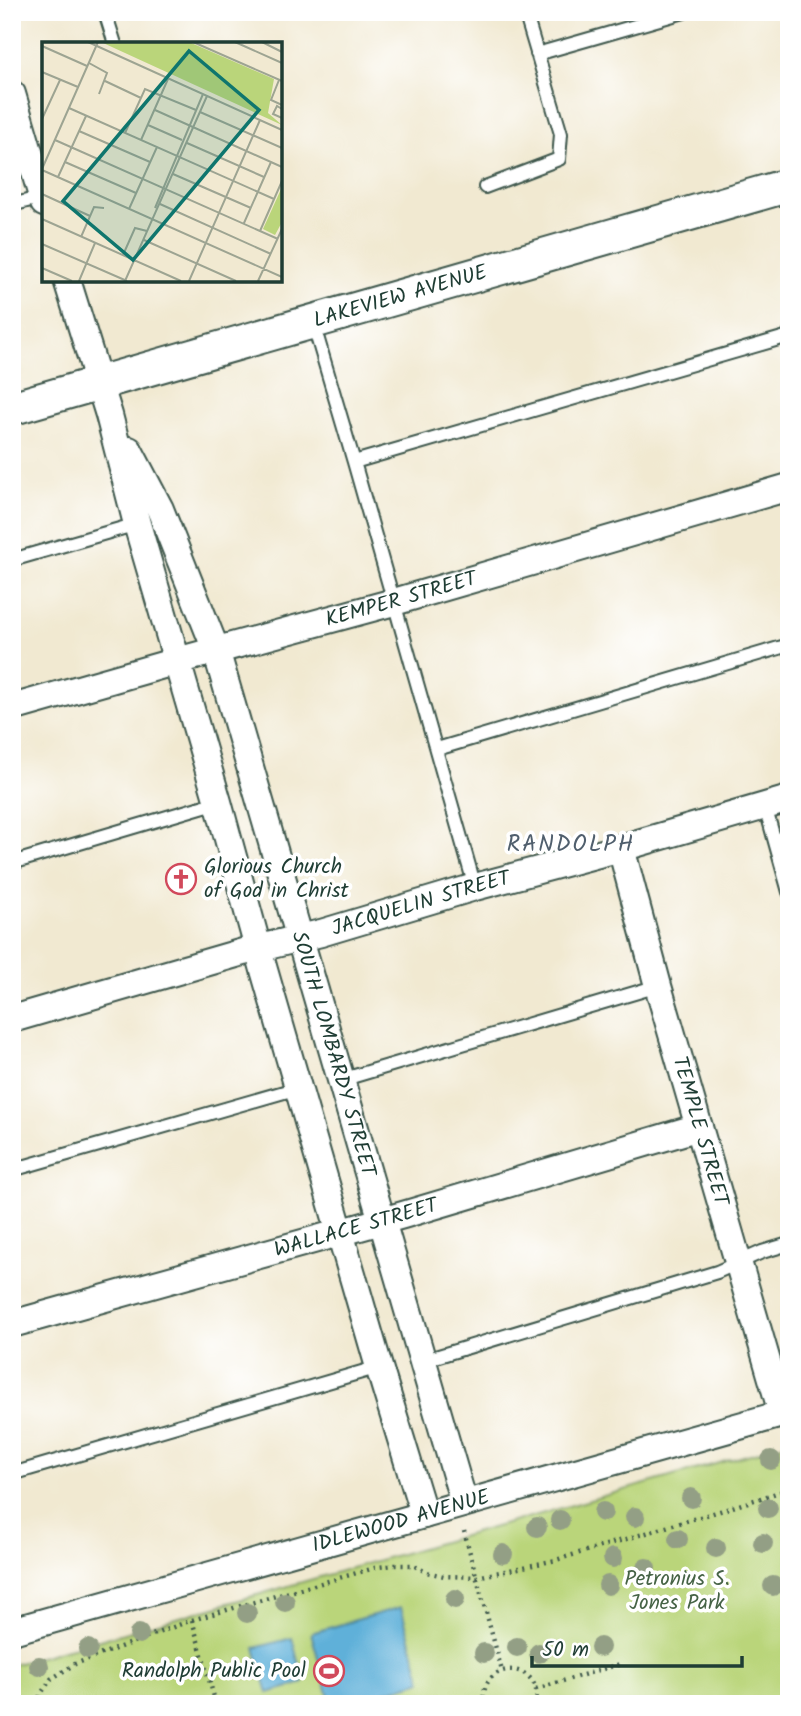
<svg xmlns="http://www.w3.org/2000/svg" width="801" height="1716" font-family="Kalam,sans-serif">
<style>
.green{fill:#bad57a;stroke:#6c8957;stroke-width:2}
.water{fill:#5eb0d9;stroke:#3e7686;stroke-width:2}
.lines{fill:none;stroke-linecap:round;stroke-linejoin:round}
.service-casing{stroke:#3e574c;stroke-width:16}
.minor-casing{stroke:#3e574c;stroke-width:30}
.tertiary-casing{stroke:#3e574c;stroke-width:37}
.path{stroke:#3e574c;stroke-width:4.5;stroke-dasharray:2 5;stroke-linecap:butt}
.service{stroke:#fff;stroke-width:12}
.minor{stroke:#fff;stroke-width:26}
.tertiary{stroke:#fff;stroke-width:33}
.tree{fill:#939f85}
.labels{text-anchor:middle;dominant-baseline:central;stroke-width:7;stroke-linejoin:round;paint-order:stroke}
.street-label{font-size:21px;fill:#1f3d34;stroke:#fff}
.poi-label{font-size:21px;fill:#1f3d34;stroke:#fff;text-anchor:start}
.park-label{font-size:21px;fill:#466346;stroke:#fff}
.neighbourhood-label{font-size:23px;letter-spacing:2px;fill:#505f6d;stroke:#fff}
.inset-road{fill:none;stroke:#9da492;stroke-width:2}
.view{fill:#0f766e;fill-opacity:0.15;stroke:#0f766e;stroke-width:3.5}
.inset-edge{fill:none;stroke:#1f3d34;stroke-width:3.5}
</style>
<rect width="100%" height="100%" fill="#fff"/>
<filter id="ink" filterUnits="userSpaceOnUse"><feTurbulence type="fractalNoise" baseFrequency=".0143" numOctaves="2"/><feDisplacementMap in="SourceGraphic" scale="14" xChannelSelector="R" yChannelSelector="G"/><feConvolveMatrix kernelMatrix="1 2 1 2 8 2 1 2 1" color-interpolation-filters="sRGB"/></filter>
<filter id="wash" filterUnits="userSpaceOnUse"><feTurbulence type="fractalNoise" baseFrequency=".00686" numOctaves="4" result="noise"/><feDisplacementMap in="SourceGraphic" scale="28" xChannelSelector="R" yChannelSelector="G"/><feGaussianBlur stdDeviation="1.57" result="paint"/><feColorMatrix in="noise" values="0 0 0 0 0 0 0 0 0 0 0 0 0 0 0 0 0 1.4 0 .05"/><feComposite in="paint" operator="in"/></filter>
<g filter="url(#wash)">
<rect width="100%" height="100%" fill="#f1e9d1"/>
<!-- green -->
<path class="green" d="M 789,1443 L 789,1704 L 12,1704 L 12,1665 Z"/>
<!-- water -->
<path class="water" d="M 401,1607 L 422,1681 L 344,1704 L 331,1704 L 311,1633 Z
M 292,1638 L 304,1683 L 268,1693 L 255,1648 Z"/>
</g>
<g filter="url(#ink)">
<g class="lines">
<!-- service casing -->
<g class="service-casing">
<path id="service" d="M 105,12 L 115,44
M 537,54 L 684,12
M 485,187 L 559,159 L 561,134 L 525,12
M 12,205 L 42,197
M 313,323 L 354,462 L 475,887
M 354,462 L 789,336
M 12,560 L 137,524
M 437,749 L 789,645
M 765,806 L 789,892
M 12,863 L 218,802
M 341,1080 L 658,986
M 12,1170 L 298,1088
M 422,1361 L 717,1272 L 762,1252 L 789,1244
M 12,1474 L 379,1367"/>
</g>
<!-- minor casing -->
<g class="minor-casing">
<g id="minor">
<path d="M 12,94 L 44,203"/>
<path d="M 67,280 L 109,415 L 137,524 L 218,802 L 264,970 L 379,1367 L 424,1515"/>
<path id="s1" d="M 129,450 L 160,509 L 216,650 L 464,1503"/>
<path id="s2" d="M 12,708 L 177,661 L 394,602 L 789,487"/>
<path id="s3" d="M 621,848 L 658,986 L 782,1413"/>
<path id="s4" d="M 12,1019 L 243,952 L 321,933 L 475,887 L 621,848 L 789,799"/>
<path id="s5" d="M 12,1324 L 403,1215 L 699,1127"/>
<path id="s6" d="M 12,1631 L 789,1412"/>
</g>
</g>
<!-- tertiary casing -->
<g class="tertiary-casing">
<g id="tertiary">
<path id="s7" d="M 12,408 L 789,185"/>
</g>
</g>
<!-- path -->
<path class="path" d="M 464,1531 L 502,1671
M 192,1620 L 216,1704
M 536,1689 L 620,1664
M 38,1704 L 40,1695 L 51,1679 L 75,1664 L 192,1620 L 279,1595 L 378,1567 L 395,1565 L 413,1565 L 426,1572 L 444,1576 L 477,1577 L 556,1560 L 720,1511 L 789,1489
M 484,1704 C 478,1658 544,1659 536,1704"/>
<!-- service -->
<use href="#service" class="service"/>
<!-- minor -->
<use href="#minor" class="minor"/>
<!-- tertiary -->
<use href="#tertiary" class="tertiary"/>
</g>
<!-- trees -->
<g class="tree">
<circle cx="771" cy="1460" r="10"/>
<circle cx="691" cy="1498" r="10"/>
<circle cx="768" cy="1508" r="10"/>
<circle cx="603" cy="1512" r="10"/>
<circle cx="635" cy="1517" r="10"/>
<circle cx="560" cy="1520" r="10"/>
<circle cx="537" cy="1527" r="10"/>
<circle cx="678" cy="1539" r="10"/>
<circle cx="763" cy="1543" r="10"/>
<circle cx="716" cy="1548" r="10"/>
<circle cx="503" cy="1554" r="10"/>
<circle cx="613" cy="1558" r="10"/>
<circle cx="646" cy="1568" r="10"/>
<circle cx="608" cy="1585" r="10"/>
<circle cx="773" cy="1586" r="10"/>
<circle cx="455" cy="1599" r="10"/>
<circle cx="285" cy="1602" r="10"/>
<circle cx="247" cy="1613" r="10"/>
<circle cx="139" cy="1634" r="10"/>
<circle cx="517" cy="1647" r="10"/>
<circle cx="600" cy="1647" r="10"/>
<circle cx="88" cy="1649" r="10"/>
<circle cx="484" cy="1653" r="10"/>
<circle cx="539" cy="1653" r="10"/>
<circle cx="39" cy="1666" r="10"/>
</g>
</g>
<!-- icons -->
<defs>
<g id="church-ring" transform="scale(1.575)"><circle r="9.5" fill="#fff" stroke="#d1495b" stroke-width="1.5"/><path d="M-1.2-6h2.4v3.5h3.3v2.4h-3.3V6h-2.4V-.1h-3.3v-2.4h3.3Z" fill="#d1495b"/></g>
<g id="stadium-ring" transform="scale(1.575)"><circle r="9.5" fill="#fff" stroke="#d1495b" stroke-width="1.5"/><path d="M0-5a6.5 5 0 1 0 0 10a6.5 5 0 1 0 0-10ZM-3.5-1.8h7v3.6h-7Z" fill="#d1495b"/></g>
</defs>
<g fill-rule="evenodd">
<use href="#church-ring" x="181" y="879"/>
<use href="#stadium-ring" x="329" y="1671"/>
</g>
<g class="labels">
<!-- street labels -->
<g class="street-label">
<text stroke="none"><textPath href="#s7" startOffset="404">LAKEVIEW AVENUE</textPath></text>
<text stroke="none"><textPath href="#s2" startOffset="404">KEMPER STREET</textPath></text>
<text stroke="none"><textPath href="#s4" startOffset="425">JACQUELIN STREET</textPath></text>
<text stroke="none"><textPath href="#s1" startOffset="639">SOUTH LOMBARDY STREET</textPath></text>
<text stroke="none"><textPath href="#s3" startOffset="294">TEMPLE STREET</textPath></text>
<text stroke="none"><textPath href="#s5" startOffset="357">WALLACE STREET</textPath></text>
<text stroke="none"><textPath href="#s6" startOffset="404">IDLEWOOD AVENUE</textPath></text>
</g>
<!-- poi labels -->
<g class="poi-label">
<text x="204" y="867">Glorious Church<tspan x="204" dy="24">of God in Christ</tspan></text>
<text x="306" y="1671" text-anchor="end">Randolph Public Pool</text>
</g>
<!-- park labels -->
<g class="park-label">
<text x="677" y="1579">Petronius S.<tspan x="677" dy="24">Jones Park</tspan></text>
</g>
<!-- neighbourhood labels -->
<g class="neighbourhood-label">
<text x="571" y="845">RANDOLPH</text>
</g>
</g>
<!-- overview -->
<g transform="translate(42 42)">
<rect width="240" height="240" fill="#f1e9d1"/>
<path d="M 59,0 L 147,0 L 232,37 L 226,71 L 240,83 ZM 240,145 L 240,180 L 233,193 L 221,187 Z" fill="#bad57a"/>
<path class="inset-road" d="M 46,0 L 240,88M 151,0 L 240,39M 193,0 L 240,21M 220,0 L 240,10M 0,4 L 45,24M 47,21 L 65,31 L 57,52M 0,30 L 36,45M 237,38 L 229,58 L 240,63M 63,39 L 99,56M 27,66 L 232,157M 240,67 L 235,64 L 231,72 L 240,76M 113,68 L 240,125M 158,70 L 240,106M 0,77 L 18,38M 106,83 L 140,98M 37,89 L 108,120M 83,91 L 103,47 L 154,68M 13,98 L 236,197M 99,98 L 126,37M 145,101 L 222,135M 23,120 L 94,151M 0,127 L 56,0M 0,128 L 240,235M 131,132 L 209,166M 16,135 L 44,74M 0,152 L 48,174M 118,162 L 229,212M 113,166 L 161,52M 87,167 L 115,105M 0,177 L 139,239M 202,181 L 229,120M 218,189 L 240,139M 39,195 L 52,165 L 62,166M 102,198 L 194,239M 0,202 L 85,239M 81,213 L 93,186 L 105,189M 0,226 L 30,239M 37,239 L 53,201M 83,239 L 165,54M 147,239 L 218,78M 216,239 L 240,187"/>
<path class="view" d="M 147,9 L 217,68 L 91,218 L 21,159 Z"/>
<rect width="240" height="240" class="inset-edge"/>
</g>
<!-- margin -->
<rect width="801" height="1716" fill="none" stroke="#fff" stroke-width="42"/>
<!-- scale -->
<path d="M532 1656v10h210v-10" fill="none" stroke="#1f3d34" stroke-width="3.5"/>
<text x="542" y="1656" font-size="21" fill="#1f3d34" stroke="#ffffff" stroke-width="5" paint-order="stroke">50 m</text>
</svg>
